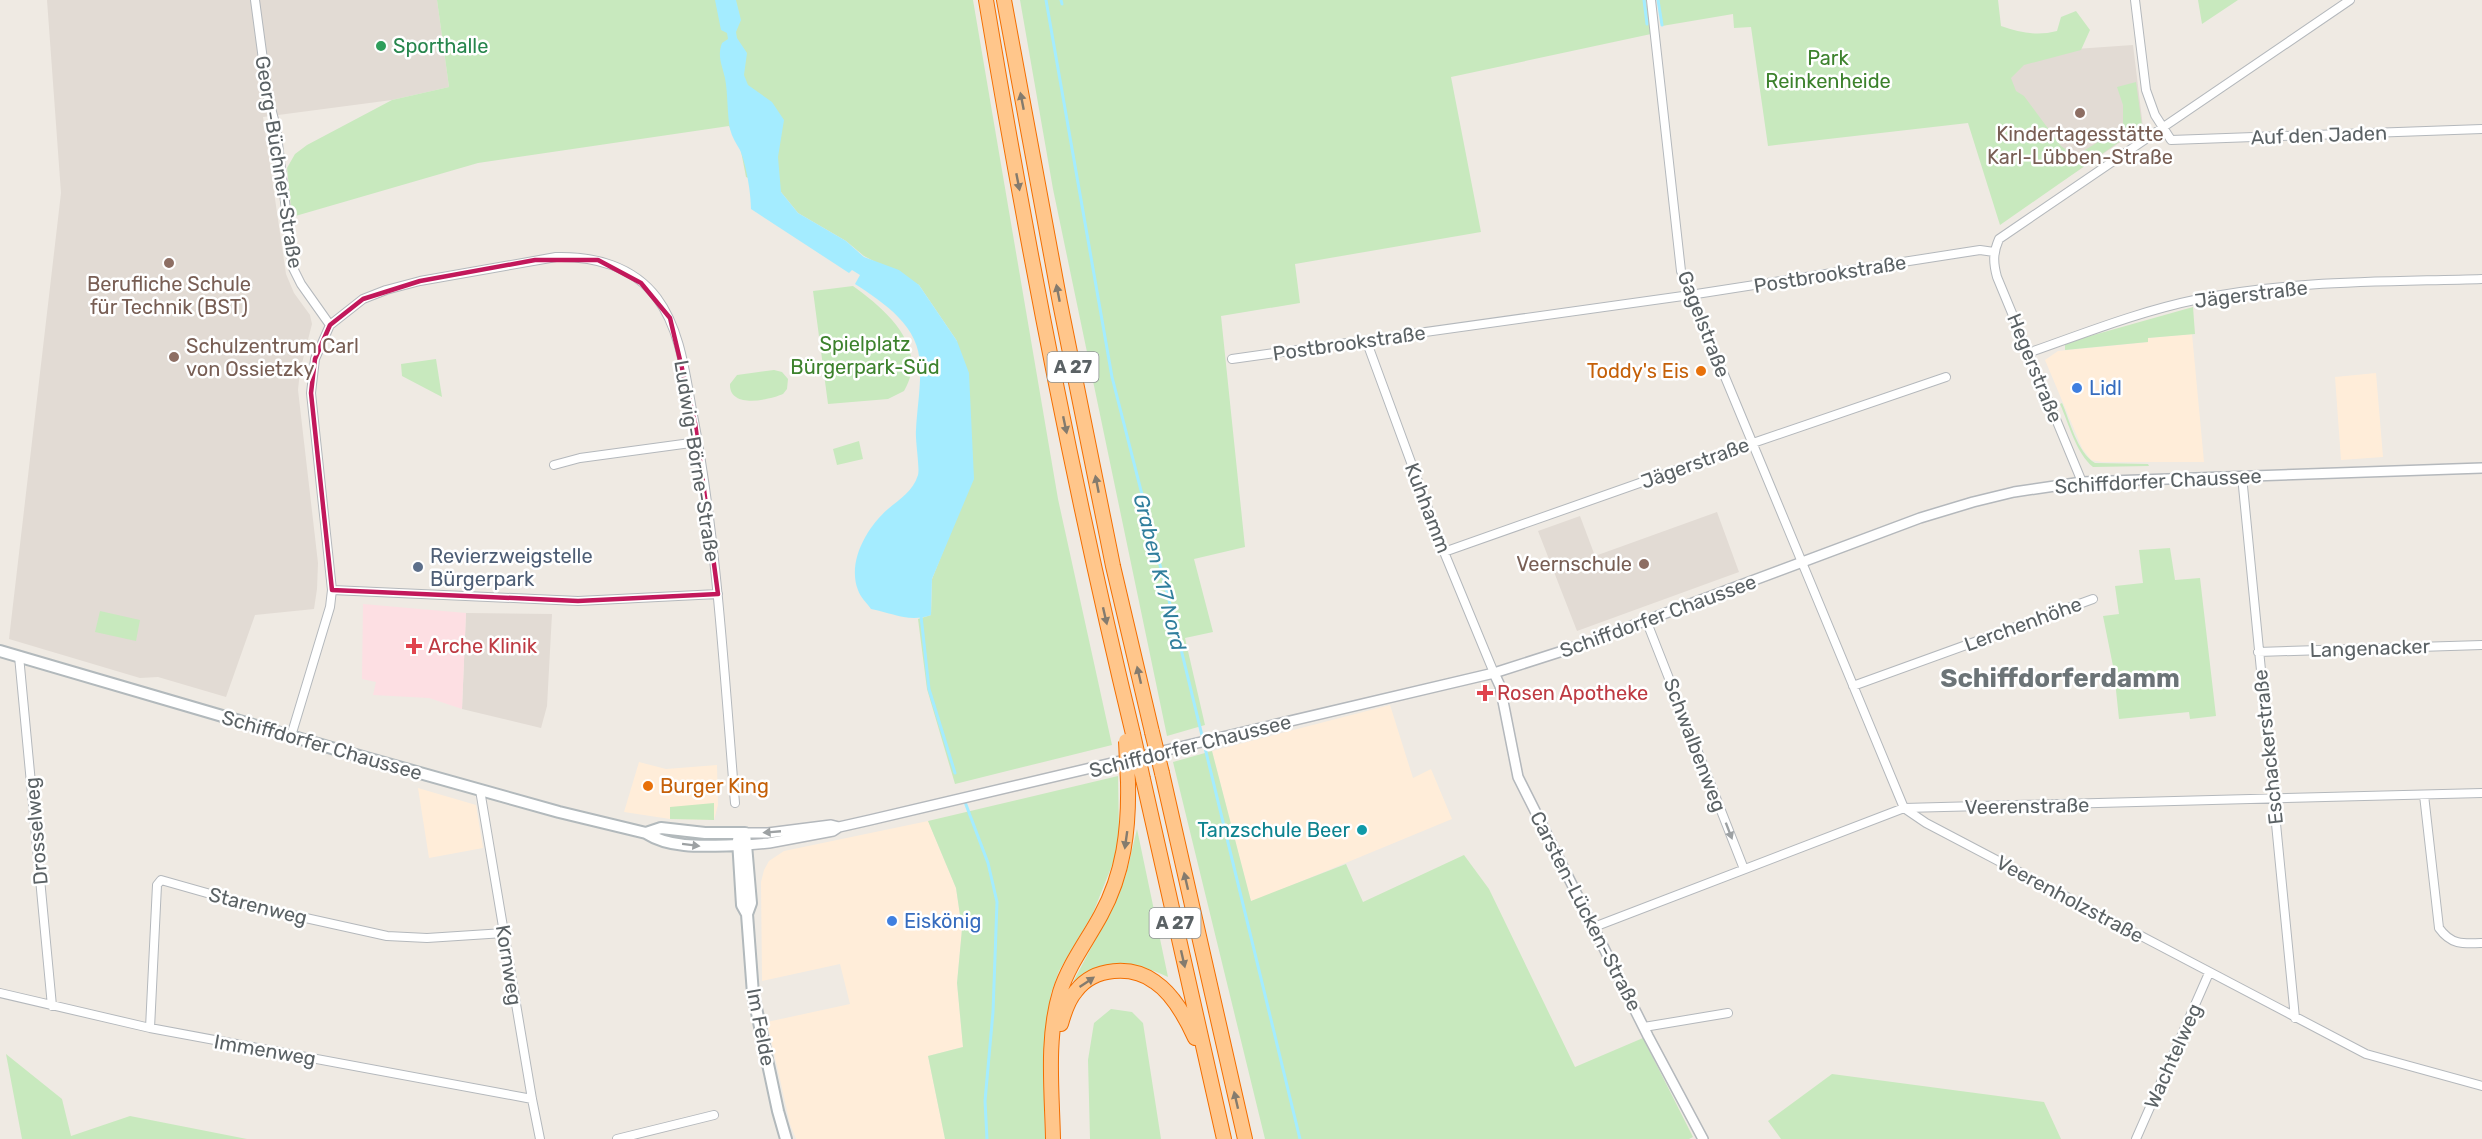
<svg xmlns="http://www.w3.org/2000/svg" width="2482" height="1139" font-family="Rubik,sans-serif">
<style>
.commercial{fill:#ffedd9}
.education{fill:#e2dbd4}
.medical{fill:#fddfe3}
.green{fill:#c8e9be}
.water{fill:#a4ecff}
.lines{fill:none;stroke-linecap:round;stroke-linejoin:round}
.stream{stroke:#a4ecff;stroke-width:3}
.minor-casing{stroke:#b4b8bc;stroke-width:10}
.tertiary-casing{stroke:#b4b8bc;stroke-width:12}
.secondary-casing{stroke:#b2b9bc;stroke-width:14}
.motorway-casing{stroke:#f36e00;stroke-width:16}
.minor{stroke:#fff;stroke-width:8}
.tertiary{stroke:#fff;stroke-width:9}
.secondary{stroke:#fff;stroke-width:10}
.motorway{stroke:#ffc68b;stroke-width:14}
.motorway-bridge-casing{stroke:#f36e00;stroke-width:16;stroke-linecap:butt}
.motorway-bridge{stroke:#ffc68b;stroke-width:14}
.oneway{fill:#847b6e}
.oneway2{fill:#9da1a3}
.marked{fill:none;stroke:#c2185b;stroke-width:4.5;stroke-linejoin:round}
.leisure-dot{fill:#2e9e5b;stroke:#fff;stroke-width:2}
.education-dot{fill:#8d6e63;stroke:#fff;stroke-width:2}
.food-dot{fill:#e8710a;stroke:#fff;stroke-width:2}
.shop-dot{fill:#3f7fe0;stroke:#fff;stroke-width:2}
.service-dot{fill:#5c6f8a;stroke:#fff;stroke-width:2}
.health-dot{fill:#e0444e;stroke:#fff;stroke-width:2}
.culture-dot{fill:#0f9aa8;stroke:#fff;stroke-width:2}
.labels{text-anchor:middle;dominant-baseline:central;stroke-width:5;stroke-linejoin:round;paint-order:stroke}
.shield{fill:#fff;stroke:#8c9193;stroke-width:1.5}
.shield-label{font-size:18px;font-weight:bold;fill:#5b6265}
.leisure-label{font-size:20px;fill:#27864d;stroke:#fff;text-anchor:start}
.park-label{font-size:20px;fill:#3d822d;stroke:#fff}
.education-label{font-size:20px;fill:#785e54;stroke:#fff}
.street-label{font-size:20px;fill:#5b6265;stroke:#fff}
.food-label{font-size:20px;fill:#c56008;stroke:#fff;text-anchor:end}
.shop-label{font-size:20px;fill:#366cbe;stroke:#fff;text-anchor:start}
.service-label{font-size:20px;fill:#4e5e75;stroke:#fff;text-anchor:start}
.health-label{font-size:20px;fill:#be3a42;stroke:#fff;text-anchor:start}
.culture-label{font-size:20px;fill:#0d838f;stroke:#fff;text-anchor:end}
.water-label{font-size:21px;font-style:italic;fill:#317f9d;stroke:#fff}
.district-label{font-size:26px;font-weight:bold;fill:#6c7477;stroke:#fff}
</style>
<rect width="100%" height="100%" fill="#efeae3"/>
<!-- commercial -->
<path class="commercial" d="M 2192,334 L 2204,462 L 2102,462 L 2091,460 L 2082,448 L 2045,360 L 2058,351 L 2148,342 L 2148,338 Z
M 2376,373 L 2383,457 L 2341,460 L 2335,377 Z
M 1390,705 L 1413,778 L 1431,769 L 1452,819 L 1251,902 L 1212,751 Z
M 639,762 L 666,769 L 717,765 L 718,805 L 714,820 L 670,819 L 624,812 Z
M 418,788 L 476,805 L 483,848 L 429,858 Z
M 928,821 L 956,888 L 962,929 L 957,983 L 963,1047 L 928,1056 L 945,1139 L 796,1139 L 790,1124 L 767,1022 L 850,1004 L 840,964 L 762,981 L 761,882 L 764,870 L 769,861 L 784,851 Z"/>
<!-- education -->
<path class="education" d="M 47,0 L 437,0 L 449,87 L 392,100 L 263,117 L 286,274 L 294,293 L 310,315 L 312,324 L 300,371 L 298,390 L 318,563 L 317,589 L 314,609 L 255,615 L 226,697 L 158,677 L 140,678 L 9,639 L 61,193 Z
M 2133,45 L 2143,127 L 2064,180 L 2010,100 L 2005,54 Z
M 1717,512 L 1739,572 L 1577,631 L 1538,531 L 1580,516 L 1595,556 Z
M 466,613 L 552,614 L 547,706 L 541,728 L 462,709 Z"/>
<!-- medical -->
<path class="medical" d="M 363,604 L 466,613 L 462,709 L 429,698 L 373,695 L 376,682 L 362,679 Z"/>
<!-- green -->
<path class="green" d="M 437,0 L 973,0 L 1058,499 L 1112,745 L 955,784 L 927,689 L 918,619 L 931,615 L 932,579 L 948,539 L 957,341 L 919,285 L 864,256 L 846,241 L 798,213 L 781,192 L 746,177 L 741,151 L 729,126 L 478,163 L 292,217 L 287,168 L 295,154 L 307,145 L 392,100 L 449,87 Z
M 1020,0 L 1646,0 L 1651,34 L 1451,77 L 1481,232 L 1295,264 L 1300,303 L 1221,316 L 1245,547 L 1194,559 L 1213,632 L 1185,638 L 1205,725 L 1167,736 L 1053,189 Z
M 1659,0 L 1998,0 L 2001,26 C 2020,33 2038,36 2057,31 L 2061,17 L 2076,11 L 2090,30 L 2081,50 L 2024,65 L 2011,78 L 2016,91 L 2024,96 L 2061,146 L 2075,156 L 2123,127 L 2123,105 L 2117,87 L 2136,82 L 2142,126 L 2000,225 L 1968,123 L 1768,146 L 1751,27 L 1734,28 L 1733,14 L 1662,26 Z
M 2198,0 L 2238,0 L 2202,24 Z
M 853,286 C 885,309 930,347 904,391 L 888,399 L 828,404 L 813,291 Z
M 2193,307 L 2195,334 L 2148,338 L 2148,342 L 2065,350 L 2065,343 Z
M 436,359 L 442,397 L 402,376 L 401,364 Z
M 774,370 L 782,372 L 788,379 L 787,389 L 783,394 C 769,400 729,409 730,384 L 737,375 Z
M 2062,403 C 2070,421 2077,452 2095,463 L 2148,464 L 2149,466 L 2093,467 C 2076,453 2069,424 2060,404 Z
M 859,441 L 863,459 L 837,465 L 833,449 Z
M 2170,548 L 2175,580 L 2200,578 L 2216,716 L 2190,719 L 2189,712 L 2119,719 L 2114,671 L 2103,616 L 2119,614 L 2115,586 L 2143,583 L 2139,550 Z
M 100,611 L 140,620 L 136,641 L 95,632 Z
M 1212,751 L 1251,901 L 1346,864 L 1363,902 L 1464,855 L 1489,889 L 1575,1067 L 1643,1038 L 1693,1137 L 1689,1139 L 1265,1139 L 1173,762 Z
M 1118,776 L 1119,831 L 1115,858 L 1093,913 L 1059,971 L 1051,993 L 1043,1059 L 1045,1139 L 945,1139 L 928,1056 L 963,1047 L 957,983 L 962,929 L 956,888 L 928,821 Z
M 714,803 L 714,820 L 670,819 L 670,807 Z
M 1137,829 L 1168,977 C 1131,960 1108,958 1073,982 L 1107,918 L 1126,875 Z
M 1111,1009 L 1132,1012 L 1143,1023 L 1161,1139 L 1090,1139 L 1088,1060 L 1094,1023 Z
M 6,1054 L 62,1099 L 71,1136 L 130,1116 L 247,1139 L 22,1139 Z
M 1832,1074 L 2044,1102 L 2061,1139 L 1781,1139 L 1768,1121 Z"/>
<!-- water -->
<path class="water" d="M 715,0 L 736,0 L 741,20 L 736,32 L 737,38 L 747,53 L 744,75 L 748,85 L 772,102 L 784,120 L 778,157 L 781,192 L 798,213 L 846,241 L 864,257 L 899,270 L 919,285 L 957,341 L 969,373 L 974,479 L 932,579 L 931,615 C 909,623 893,613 871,609 C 867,603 860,597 858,590 C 847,562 867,527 888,509 C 900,499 913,491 918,475 C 920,468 915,440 916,430 C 917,409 921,387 920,366 C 920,326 884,303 855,284 L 860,275 L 852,270 L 849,273 L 751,209 C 751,193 746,164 740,150 C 736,143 732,137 730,129 C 727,114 728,94 725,78 C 722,65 717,56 722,43 L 728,39 L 727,33 L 721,30 Z"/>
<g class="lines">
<!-- stream -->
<path class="stream" d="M 1046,0 L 1112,377 L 1172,612 L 1300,1139
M 1061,0 L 1062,4
M 1644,0 L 1647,24
M 1658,0 L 1662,25
M 921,616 L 929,689 L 955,773
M 965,802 L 988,863 L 997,902 L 993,1012 L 985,1101 L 987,1139"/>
<!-- minor casing -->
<g class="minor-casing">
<path id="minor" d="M 255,0 L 268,97 L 276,127 L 293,268 L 301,284 L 330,325
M 1651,0 L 1681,271 L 1904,808 L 1926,823 L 2366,1054 L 2482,1086
M 2135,0 L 2146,90 L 2155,115 L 2171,140 L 2482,129
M 330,325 L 363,299 L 386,290 L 420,281 L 556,257 C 594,256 633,266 657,298 C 680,329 685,372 692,410 C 717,539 724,672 735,803
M 1366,340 L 1444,552 L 1494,673
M 2028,353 C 2085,333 2140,311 2199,299 C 2291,280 2388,282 2482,279
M 1232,359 L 1690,295 L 1980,250 L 1994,252
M 554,465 L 580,458 L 698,442
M 2242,476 L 2295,1018
M 2082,482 L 1997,277 C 1993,262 1993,253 1999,239 L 2350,0
M 1444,552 L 1753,443 L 1946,377
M 332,590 L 578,601 L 718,594
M 1646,620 L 1744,869
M 2258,652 L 2482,645
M 19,656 L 52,1006
M 1853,686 L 2093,599
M 291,736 L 330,607 L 332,590 L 311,393 L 315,359 L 330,325
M 480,790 L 532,1099 L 540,1139
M 2424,795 L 2439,928 C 2451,945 2463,944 2482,943
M 1594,927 L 1904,808 L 2482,793
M 0,993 L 150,1028 L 532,1099
M 1644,1027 L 1728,1013
M 150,1028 L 157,885 L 161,880 L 256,907 L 387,936 L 427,938 L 504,933
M 617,1139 L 714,1115
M 2136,1139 L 2209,973"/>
</g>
<!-- tertiary casing -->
<g class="tertiary-casing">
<path id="tertiary" d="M 1494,673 L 1500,686 L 1518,777 L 1648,1036 L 1703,1139
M 745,833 L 768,833 L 831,825 L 839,827 L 870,820 L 1494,673 L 1575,647 L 1920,518 L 1973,502 L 2014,492 L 2082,482 L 2482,468
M 746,845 L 769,843 L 833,831 L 839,827"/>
</g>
<!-- secondary casing -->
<g class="secondary-casing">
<path id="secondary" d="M 0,651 L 352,754 L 559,812 L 646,833 C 674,851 714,845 746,845
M 646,833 L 661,828 L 705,833 L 745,833 L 751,903 L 747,914 L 753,994 L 778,1111 L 786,1139
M 738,840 L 742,905 L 747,914"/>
</g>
<!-- motorway casing -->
<g class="motorway-casing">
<path id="motorway" d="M 986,0 C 1027,246 1074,491 1133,734
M 1004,0 L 1060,303 L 1113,566 L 1152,732
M 1162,773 L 1245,1139
M 1143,779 L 1224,1139
M 1061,1024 C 1064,1013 1068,1000 1076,991 C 1094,967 1132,965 1155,982 C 1174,995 1186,1018 1195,1038
M 1053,1139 C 1052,1091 1046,1038 1060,992 C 1069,964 1087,941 1101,915 C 1124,873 1129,829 1128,782"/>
</g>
<!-- minor -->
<use href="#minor" class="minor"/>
<!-- tertiary -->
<use href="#tertiary" class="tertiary"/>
<!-- secondary -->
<use href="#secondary" class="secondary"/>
<!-- motorway -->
<use href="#motorway" class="motorway"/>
<!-- motorway-bridge casing -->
<g class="motorway-bridge-casing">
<path id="motorway-bridge" d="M 1152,732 L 1162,773
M 1133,734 L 1143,779
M 1126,741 L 1128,782"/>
</g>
<!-- motorway-bridge -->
<use href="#motorway-bridge" class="motorway-bridge"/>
</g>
<!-- one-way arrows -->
<defs><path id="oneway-solid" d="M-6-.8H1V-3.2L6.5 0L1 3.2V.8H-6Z" transform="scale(1.5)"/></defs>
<g class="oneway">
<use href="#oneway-solid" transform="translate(1022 101) rotate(-101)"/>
<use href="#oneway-solid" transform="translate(1018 182) rotate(79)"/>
<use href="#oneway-solid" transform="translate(1058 293) rotate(-101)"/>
<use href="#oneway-solid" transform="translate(1065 425) rotate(78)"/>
<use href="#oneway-solid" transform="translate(1097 484) rotate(-101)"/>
<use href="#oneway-solid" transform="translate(1105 616) rotate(77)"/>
<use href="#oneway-solid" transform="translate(1139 675) rotate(-103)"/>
<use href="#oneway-solid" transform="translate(1126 840) rotate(98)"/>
<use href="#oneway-solid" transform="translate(1186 881) rotate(-103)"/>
<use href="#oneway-solid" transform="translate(1183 959) rotate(77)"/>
<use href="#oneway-solid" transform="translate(1087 982) rotate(-34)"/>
<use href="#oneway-solid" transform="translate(1236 1100) rotate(-103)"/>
</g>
<g class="oneway2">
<use href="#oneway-solid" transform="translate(1729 831) rotate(69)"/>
<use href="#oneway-solid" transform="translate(772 832) rotate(175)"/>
<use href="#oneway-solid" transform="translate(691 845) rotate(7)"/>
</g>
<!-- marked area -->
<path class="marked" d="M 535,260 L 598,260 L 641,283 L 670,318 L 695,423 L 718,594 L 578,601 L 332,590 L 311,393 L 315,359 L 330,325 L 363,299 L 420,281 Z"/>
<!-- markers -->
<circle class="leisure-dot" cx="381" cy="46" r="6"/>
<g class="education-dot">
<circle cx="2080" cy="113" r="6"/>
<circle cx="169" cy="263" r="6"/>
<circle cx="174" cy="357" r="6"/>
<circle cx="1644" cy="564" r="6"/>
</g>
<g class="food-dot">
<circle cx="1701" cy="371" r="6"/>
<circle cx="648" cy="786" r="6"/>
</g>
<g class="shop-dot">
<circle cx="2077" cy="388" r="6"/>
<circle cx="892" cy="921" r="6"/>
</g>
<circle class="service-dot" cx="418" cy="567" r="6"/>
<g class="health-dot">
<path d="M411 637h6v6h6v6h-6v6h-6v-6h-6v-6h6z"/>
<path d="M1482 684h6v6h6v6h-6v6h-6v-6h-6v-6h6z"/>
</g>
<circle class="culture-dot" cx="1362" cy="830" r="6"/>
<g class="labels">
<!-- shield labels -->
<g class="shield">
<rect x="1047.5" y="352" width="51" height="30" rx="4.5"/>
<rect x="1149.5" y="908" width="51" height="30" rx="4.5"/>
</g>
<g class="shield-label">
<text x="1073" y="367">A 27</text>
<text x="1175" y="923">A 27</text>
</g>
<!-- leisure labels -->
<g class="leisure-label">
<text x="393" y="46">Sporthalle</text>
</g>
<!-- park labels -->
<g class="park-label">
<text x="1828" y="58">Park<tspan x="1828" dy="23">Reinkenheide</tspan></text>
<text x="865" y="344">Spielplatz<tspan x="865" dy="23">Bürgerpark-Süd</tspan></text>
</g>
<!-- education labels -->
<g class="education-label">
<text x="2080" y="134">Kindertagesstätte<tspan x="2080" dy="23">Karl-Lübben-Straße</tspan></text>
<text x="169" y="284">Berufliche Schule<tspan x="169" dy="23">für Technik (BST)</tspan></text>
<text x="186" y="346" text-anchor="start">Schulzentrum Carl<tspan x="186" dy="23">von Ossietzky</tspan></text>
<text x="1632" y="564" text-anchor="end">Veernschule</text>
</g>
<!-- street labels -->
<g class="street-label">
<text transform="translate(2319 135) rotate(-2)">Auf den Jaden</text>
<text transform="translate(279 162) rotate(81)">Georg-Büchner-Straße</text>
<text transform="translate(1830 274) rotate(-9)">Postbrookstraße</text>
<text transform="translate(2251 294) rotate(-7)">Jägerstraße</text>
<text transform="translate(1704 324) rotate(69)">Gagelstraße</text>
<text transform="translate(1349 343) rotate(-8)">Postbrookstraße</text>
<text transform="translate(2035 368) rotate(68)">Hegerstraße</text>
<text transform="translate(697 461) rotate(81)">Ludwig-Börne-Straße</text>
<text transform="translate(1695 463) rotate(-20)">Jägerstraße</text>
<text transform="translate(2158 481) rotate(-3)">Schiffdorfer Chaussee</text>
<text transform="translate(1428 508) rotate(69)">Kuhhamm</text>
<text transform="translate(1658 616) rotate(-20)">Schiffdorfer Chaussee</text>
<text transform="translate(2023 624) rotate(-20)">Lerchenhöhe</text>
<text transform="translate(2370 648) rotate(-2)">Langenacker</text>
<text transform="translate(322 745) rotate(16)">Schiffdorfer Chaussee</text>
<text transform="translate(1695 745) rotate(69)">Schwalbenweg</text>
<text transform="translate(1190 746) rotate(-14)">Schiffdorfer Chaussee</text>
<text transform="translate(2268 747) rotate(-96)">Eschackerstraße</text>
<text transform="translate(2027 806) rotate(-1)">Veerenstraße</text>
<text transform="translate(36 831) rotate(-95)">Drosselweg</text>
<text transform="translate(2070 899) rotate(28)">Veerenholzstraße</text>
<text transform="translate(258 906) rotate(14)">Starenweg</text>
<text transform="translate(1586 911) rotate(63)">Carsten-Lücken-Straße</text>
<text transform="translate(509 965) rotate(81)">Kornweg</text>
<text transform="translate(761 1027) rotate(79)">Im Felde</text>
<text transform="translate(265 1050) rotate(10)">Immenweg</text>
<text transform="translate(2173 1056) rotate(-66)">Wachtelweg</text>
</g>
<!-- food labels -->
<g class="food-label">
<text x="1689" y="371">Toddy's Eis</text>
<text x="660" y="786" text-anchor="start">Burger King</text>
</g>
<!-- shop labels -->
<g class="shop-label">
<text x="2089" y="388">Lidl</text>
<text x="904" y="921">Eiskönig</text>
</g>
<!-- service labels -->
<g class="service-label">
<text x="430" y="556">Revierzweigstelle<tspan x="430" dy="23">Bürgerpark</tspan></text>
</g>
<!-- health labels -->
<g class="health-label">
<text x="428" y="646">Arche Klinik</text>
<text x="1497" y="693">Rosen Apotheke</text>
</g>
<!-- culture labels -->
<g class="culture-label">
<text x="1350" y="830">Tanzschule Beer</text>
</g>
<!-- water labels -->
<g class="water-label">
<text transform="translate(1160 572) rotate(76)">Graben K17 Nord</text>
</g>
<!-- district labels -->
<g class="district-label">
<text x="2060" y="678">Schiffdorferdamm</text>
</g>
</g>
</svg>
